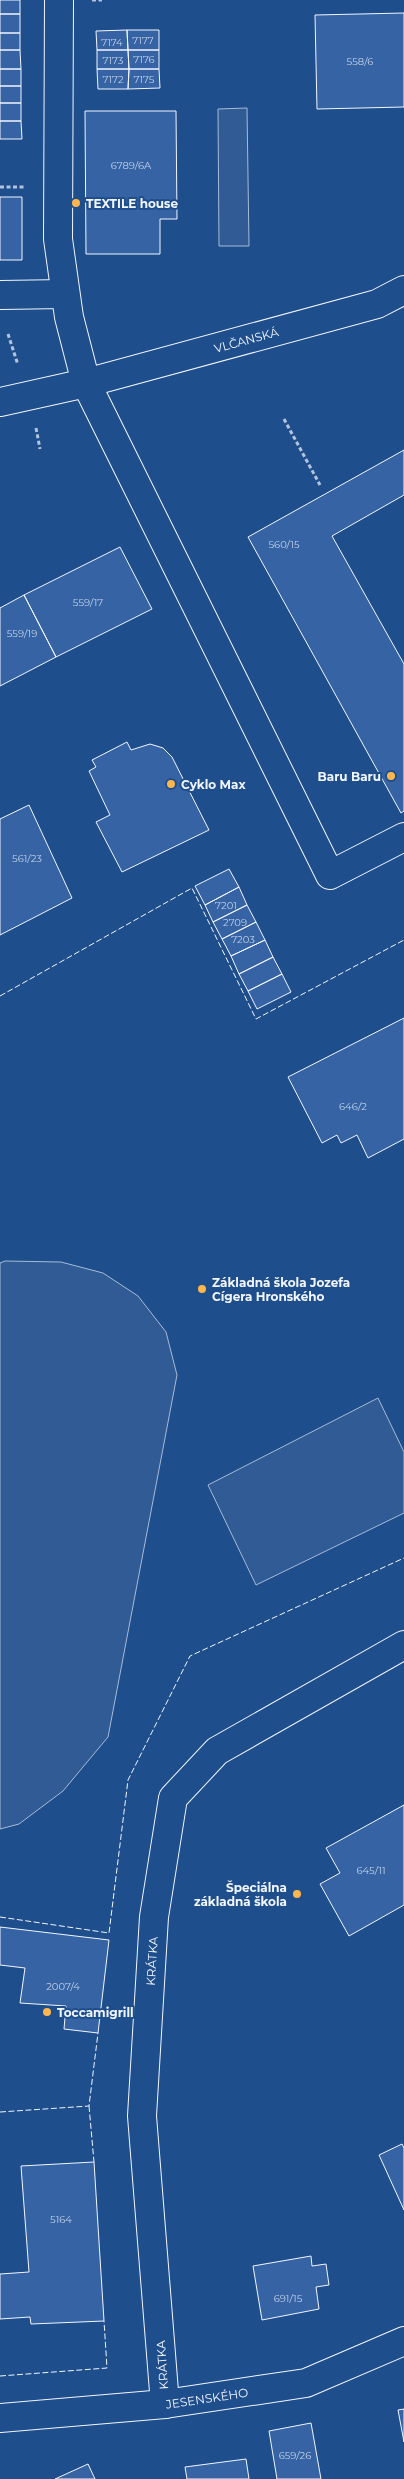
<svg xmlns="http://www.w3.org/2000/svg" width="404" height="2479" font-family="Montserrat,sans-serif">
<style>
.built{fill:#305b95;stroke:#a8bbd7}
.building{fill:#3563a3;stroke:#f2f6ff}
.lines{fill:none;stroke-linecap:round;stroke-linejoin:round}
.minor-casing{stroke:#f2f6ff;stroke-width:30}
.path{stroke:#b3c4dc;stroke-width:3;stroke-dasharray:4 2.5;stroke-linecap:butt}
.minor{stroke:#1f4e8c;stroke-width:28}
.fence{stroke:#f2f6ff;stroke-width:1;stroke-dasharray:6 2.5;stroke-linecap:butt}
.poi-dot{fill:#ffb74d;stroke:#1f4e8c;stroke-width:2}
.labels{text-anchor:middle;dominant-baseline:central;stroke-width:4;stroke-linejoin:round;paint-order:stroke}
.number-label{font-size:10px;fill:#c3d1e8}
.poi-label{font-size:12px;font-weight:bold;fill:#f2f6ff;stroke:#1f4e8c;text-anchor:start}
.street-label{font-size:12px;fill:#f2f6ff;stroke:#1f4e8c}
</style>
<rect width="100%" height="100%" fill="#1f4e8c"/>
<!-- built -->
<path class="built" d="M 247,108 L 249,246 L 219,246 L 218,109 Z
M 5,1261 L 61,1262 L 103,1273 L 138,1296 L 166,1332 L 177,1375 L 108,1737 L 63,1791 L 19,1824 L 0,1829 L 0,1263 Z
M 378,1398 L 404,1452 L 404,1513 L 256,1585 L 208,1485 Z"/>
<!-- building -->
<path class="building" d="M 0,0 L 20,0 L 20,14 L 0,14 Z
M 404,13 L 404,107 L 317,109 L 315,15 Z
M 0,14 L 20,14 L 20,33 L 0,33 Z
M 127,30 L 128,50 L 97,50 L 96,31 Z
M 127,30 L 159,30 L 159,50 L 128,50 Z
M 0,33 L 20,33 L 20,50 L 0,50 Z
M 0,50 L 20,50 L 21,69 L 0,69 Z
M 97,50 L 128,50 L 129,69 L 97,69 Z
M 128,50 L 159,50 L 159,69 L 129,69 Z
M 0,69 L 21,69 L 21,86 L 0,86 Z
M 97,69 L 129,69 L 128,89 L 98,89 Z
M 129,69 L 159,69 L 160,88 L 128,89 Z
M 0,86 L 21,86 L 21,103 L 0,103 Z
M 0,103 L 21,103 L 21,121 L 0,121 Z
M 85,111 L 176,111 L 177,219 L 160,219 L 160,254 L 86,254 Z
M 0,121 L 21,121 L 22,139 L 0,139 Z
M 0,197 L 22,197 L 22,260 L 0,260 Z
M 404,450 L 404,495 L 332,536 L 404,664 L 404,811 L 401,813 L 248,537 Z
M 120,547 L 152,609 L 56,657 L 24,595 Z
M 24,595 L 56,657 L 0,686 L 0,608 Z
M 127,742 L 131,750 L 150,744 L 163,748 L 172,757 L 209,830 L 122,872 L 96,822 L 110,815 L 89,771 L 96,767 L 92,760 Z
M 29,805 L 72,898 L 0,935 L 0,819 Z
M 229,869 L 239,887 L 205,905 L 195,886 Z
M 239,887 L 247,905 L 213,922 L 205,905 Z
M 247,905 L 256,922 L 222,939 L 213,922 Z
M 256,922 L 265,940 L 231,956 L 222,939 Z
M 265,940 L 273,957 L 239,974 L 231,956 Z
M 273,957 L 282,974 L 248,991 L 239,974 Z
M 282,974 L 291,992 L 257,1009 L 248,991 Z
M 404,1018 L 404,1139 L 368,1158 L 357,1135 L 341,1143 L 337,1135 L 322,1143 L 288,1077 Z
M 404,1805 L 404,1905 L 349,1936 L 320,1884 L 340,1873 L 326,1848 Z
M 0,1927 L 109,1940 L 98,2033 L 64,2029 L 66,2006 L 20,2003 L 25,1968 L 0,1965 Z
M 402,2144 L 404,2148 L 404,2210 L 379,2155 Z
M 94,2162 L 104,2321 L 31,2324 L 30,2317 L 0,2319 L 0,2274 L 29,2272 L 21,2166 Z
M 311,2256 L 312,2266 L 326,2264 L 329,2285 L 316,2287 L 319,2309 L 262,2320 L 253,2266 Z
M 404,2409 L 404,2442 L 398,2410 Z
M 311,2423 L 321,2479 L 277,2479 L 269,2431 Z
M 246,2459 L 249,2479 L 187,2479 L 185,2467 Z
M 88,2464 L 95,2479 L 55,2479 Z"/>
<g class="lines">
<!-- minor casing -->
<g class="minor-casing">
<g id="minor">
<path d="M 59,0 L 58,239 L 69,317 L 86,383 L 330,875 L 404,837"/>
<path d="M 0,295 L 65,294"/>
<path id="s1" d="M 0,402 L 86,383 L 377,304 L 404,290"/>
<path id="s2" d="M 165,2404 L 142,2116 L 154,1917 L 173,1798 L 217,1751 L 404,1645"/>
<path id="s3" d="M 0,2418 L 165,2404 L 306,2383 L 404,2341"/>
</g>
</g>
<!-- path -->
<path class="path" d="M 92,0 L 102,0
M 0,187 L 25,187
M 8,334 L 18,365
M 284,419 L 320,485
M 36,428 L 40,449"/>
<!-- minor -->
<use href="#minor" class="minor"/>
<!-- fence -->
<path class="fence" d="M 0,996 L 192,888 L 256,1019 L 404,940
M 0,1917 L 109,1933 L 128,1780 L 190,1656 L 404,1558
M 89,2106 L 94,2162
M 0,2112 L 89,2106 L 98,2033
M 0,2376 L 107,2368 L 104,2321"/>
</g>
<!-- markers -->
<g class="poi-dot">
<circle cx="76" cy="203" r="5"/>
<circle cx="391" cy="776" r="5"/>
<circle cx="171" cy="784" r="5"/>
<circle cx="202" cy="1289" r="5"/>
<circle cx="297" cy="1894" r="5"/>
<circle cx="47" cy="2012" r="5"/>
</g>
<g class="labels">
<!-- number labels -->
<g class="number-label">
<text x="143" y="40">7177</text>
<text x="112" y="42">7174</text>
<text x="144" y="59">7176</text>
<text x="113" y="60">7173</text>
<text x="360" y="61">558/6</text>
<text x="113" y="79">7172</text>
<text x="144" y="79">7175</text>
<text x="131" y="165">6789/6A</text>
<text x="284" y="544">560/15</text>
<text x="88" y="602">559/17</text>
<text x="22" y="633">559/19</text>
<text x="27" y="858">561/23</text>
<text x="226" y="905">7201</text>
<text x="235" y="922">2709</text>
<text x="243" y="939">7203</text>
<text x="353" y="1106">646/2</text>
<text x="371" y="1870">645/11</text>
<text x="63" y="1986">2007/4</text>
<text x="61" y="2219">5164</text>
<text x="288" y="2298">691/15</text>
<text x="295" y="2455">659/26</text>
</g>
<!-- poi labels -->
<g class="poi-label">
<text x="86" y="203">TEXTILE house</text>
<text x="381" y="776" text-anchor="end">Baru Baru</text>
<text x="181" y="784">Cyklo Max</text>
<text x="212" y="1282">Základná škola Jozefa<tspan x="212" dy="14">Cígera Hronského</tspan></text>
<text x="287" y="1887" text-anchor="end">Špeciálna<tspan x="287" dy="14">základná škola</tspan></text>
<text x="57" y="2012">Toccamigrill</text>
</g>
<!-- street labels -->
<g class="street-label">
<text stroke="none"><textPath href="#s1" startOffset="254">VLČANSKÁ</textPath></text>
<text stroke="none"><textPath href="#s2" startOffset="444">KRÁTKA</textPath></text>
<text transform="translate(162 2365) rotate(-94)">KRÁTKA</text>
<text stroke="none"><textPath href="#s3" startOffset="208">JESENSKÉHO</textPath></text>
</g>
</g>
</svg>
